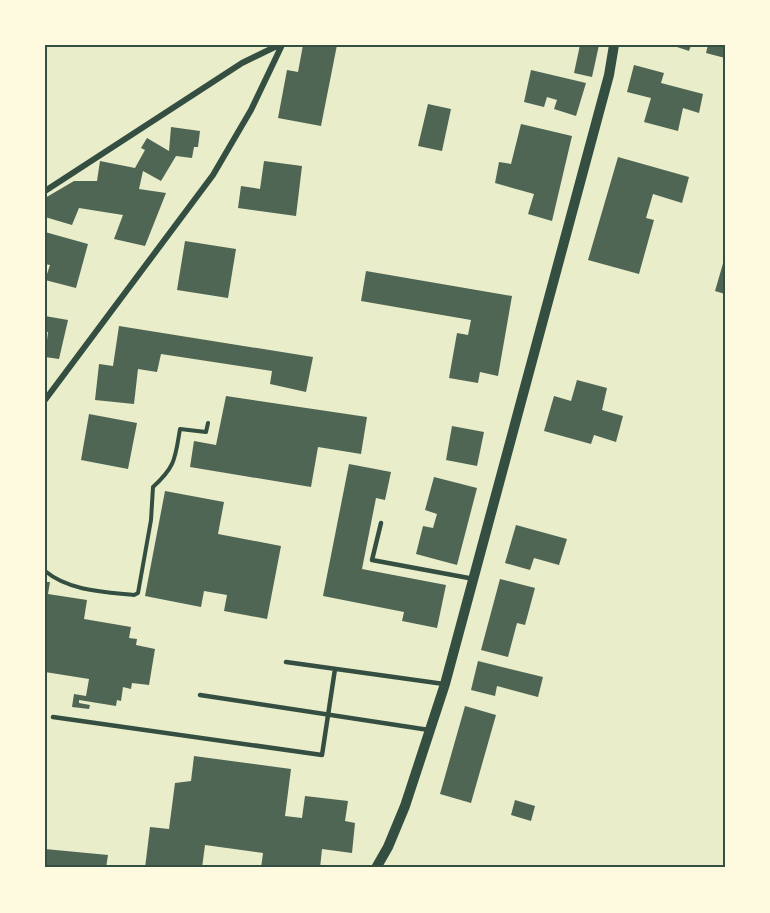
<svg xmlns="http://www.w3.org/2000/svg" width="770" height="913" font-family="'Crimson Pro',serif">
<style>
.building{fill:#4f6655}
.lines{fill:none;stroke-linecap:round;stroke-linejoin:round}
.path{stroke:#344e41;stroke-width:4}
.service{stroke:#344e41;stroke-width:4.5}
.minor{stroke:#344e41;stroke-width:6}
.tertiary{stroke:#344e41;stroke-width:10}
.neatline{fill:none;stroke:#344e41;stroke-width:2}
</style>
<rect width="100%" height="100%" fill="#e9edc9"/>
<!-- building -->
<path class="building" d="M 303,45 L 337,45 L 321,126 L 278,118 L 287,70 L 298,72 Z
M 580,45 L 599,45 L 592,77 L 574,73 Z
M 671,45 L 691,45 L 689,51 Z
M 708,45 L 725,45 L 725,58 L 706,53 Z
M 634,65 L 664,73 L 661,83 L 703,94 L 699,113 L 683,108 L 678,131 L 644,122 L 651,98 L 627,92 Z
M 531,70 L 586,83 L 576,116 L 554,109 L 557,100 L 547,97 L 544,107 L 524,102 Z
M 428,104 L 451,109 L 442,151 L 418,146 Z
M 521,124 L 572,136 L 552,221 L 528,214 L 534,194 L 495,183 L 499,162 L 511,164 Z
M 171,127 L 200,131 L 198,147 L 194,147 L 192,158 L 176,156 L 161,181 L 143,171 L 139,189 L 166,193 L 145,246 L 114,239 L 123,215 L 79,208 L 72,225 L 45,217 L 45,198 L 74,181 L 97,181 L 100,161 L 135,168 L 145,150 L 141,148 L 147,138 L 169,151 Z
M 618,157 L 689,177 L 682,203 L 653,194 L 646,218 L 654,220 L 639,274 L 588,260 Z
M 264,161 L 302,166 L 296,216 L 238,208 L 241,186 L 260,189 Z
M 45,232 L 88,244 L 76,288 L 45,280 L 50,265 L 45,264 Z
M 185,241 L 236,249 L 228,298 L 177,290 Z
M 724,260 L 725,260 L 725,294 L 715,291 Z
M 366,271 L 512,296 L 498,376 L 480,372 L 478,383 L 449,378 L 457,333 L 468,335 L 471,320 L 361,301 Z
M 45,316 L 68,320 L 59,359 L 45,357 L 48,332 L 45,332 Z
M 119,326 L 313,357 L 306,392 L 270,384 L 272,371 L 161,354 L 157,372 L 138,369 L 134,404 L 95,400 L 99,364 L 113,366 Z
M 577,380 L 607,388 L 602,410 L 623,416 L 616,442 L 594,435 L 591,444 L 544,431 L 554,396 L 571,401 Z
M 226,396 L 367,417 L 361,454 L 318,447 L 311,487 L 190,467 L 194,441 L 216,445 Z
M 89,414 L 137,423 L 128,469 L 81,460 Z
M 452,426 L 484,432 L 477,466 L 446,460 Z
M 349,464 L 391,472 L 385,500 L 376,498 L 362,569 L 446,585 L 437,628 L 402,621 L 404,612 L 323,596 Z
M 434,477 L 477,488 L 457,565 L 416,554 L 423,526 L 433,528 L 437,514 L 425,510 Z
M 165,491 L 224,502 L 218,534 L 281,546 L 267,619 L 224,611 L 227,595 L 204,591 L 201,607 L 145,596 Z
M 516,525 L 567,539 L 559,565 L 534,558 L 530,570 L 505,563 Z
M 500,579 L 535,588 L 525,625 L 517,623 L 508,657 L 481,650 Z
M 45,582 L 50,582 L 48,594 L 87,600 L 84,619 L 131,627 L 129,638 L 137,639 L 136,645 L 155,649 L 149,685 L 132,683 L 131,689 L 123,687 L 121,701 L 117,700 L 116,706 L 79,700 L 79,703 L 90,705 L 89,709 L 72,707 L 74,694 L 86,696 L 89,679 L 45,672 Z
M 478,661 L 543,677 L 538,697 L 497,686 L 495,696 L 471,690 Z
M 465,706 L 496,715 L 471,803 L 440,794 Z
M 194,756 L 291,769 L 285,816 L 302,818 L 305,796 L 348,801 L 345,821 L 355,823 L 352,853 L 322,849 L 320,868 L 261,868 L 263,853 L 205,845 L 202,868 L 145,868 L 150,827 L 169,829 L 175,783 L 191,781 Z
M 515,800 L 535,806 L 531,821 L 511,815 Z
M 45,849 L 108,855 L 106,868 L 45,868 Z"/>
<g class="lines">
<!-- path -->
<path class="path" d="M 45,571 C 69,591 105,592 134,595 L 138,593 L 151,520 L 153,487 C 176,466 175,458 180,429 L 206,432 L 208,423"/>
<!-- service -->
<path class="service" d="M 381,523 L 372,560 L 474,579
M 286,662 L 444,684
M 200,695 L 429,730
M 53,717 L 322,755 L 335,669"/>
<!-- minor -->
<path class="minor" d="M 45,191 L 242,63 L 279,45
M 45,400 L 213,175 L 251,110 L 282,45"/>
<!-- tertiary -->
<path class="tertiary" d="M 376,868 L 388,847 L 405,806 L 445,684 L 609,75 L 614,45"/>
</g>
<!-- border -->
<rect width="770" height="913" fill="none" stroke="#fefae0" stroke-width="93"/>
<rect x="46" y="46" width="678" height="820" class="neatline"/>
</svg>
